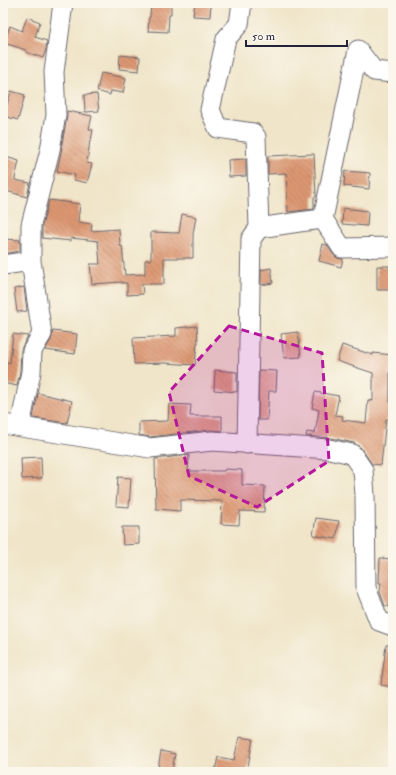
<svg xmlns="http://www.w3.org/2000/svg" width="396" height="775" font-family="'IM FELL Double Pica',serif">
<style>
.building{fill:url(#building-back-hatch)}
.lines{fill:none;stroke-linecap:round;stroke-linejoin:round}
.minor-casing{stroke:#6a666d;stroke-width:21}
.minor{stroke:#fff;stroke-width:19}
.marked{fill:#b5179e;fill-opacity:0.2;stroke:#b5179e;stroke-width:3;stroke-dasharray:8 5;stroke-linejoin:round}
</style>
<defs>
<pattern id="building-back-hatch" width="6" height="6" patternUnits="userSpaceOnUse"><rect width="6" height="6" fill="#dd9772"/><path d="M-1 5l2 2M0 0l6 6M5-1l2 2" fill="none" stroke="#b37b5f"/></pattern>
</defs>
<rect width="100%" height="100%" fill="#fbf7ec"/>
<filter id="ink" filterUnits="userSpaceOnUse"><feTurbulence type="fractalNoise" baseFrequency=".025" numOctaves="2"/><feDisplacementMap in="SourceGraphic" scale="8" xChannelSelector="R" yChannelSelector="G"/><feConvolveMatrix kernelMatrix="1 2 1 2 8 2 1 2 1" color-interpolation-filters="sRGB"/></filter>
<filter id="wash" filterUnits="userSpaceOnUse"><feTurbulence type="fractalNoise" baseFrequency=".012" numOctaves="4" result="noise"/><feDisplacementMap in="SourceGraphic" scale="16" xChannelSelector="R" yChannelSelector="G"/><feGaussianBlur stdDeviation="0.9" result="paint"/><feColorMatrix in="noise" values="0 0 0 0 0 0 0 0 0 0 0 0 0 0 0 0 0 1.4 0 .05"/><feComposite in="paint" operator="in"/></filter>
<g filter="url(#wash)">
<rect width="100%" height="100%" fill="#f0e5c9"/>
<g id="blocks">
<!-- building -->
<path class="building" d="M 151,3 L 171,3 L 171,15 L 169,15 L 168,32 L 148,31 L 149,17 L 150,17 Z
M 195,3 L 211,3 L 210,17 L 193,16 Z
M 27,17 L 40,22 L 35,37 L 47,41 L 46,49 L 43,58 L 26,52 L 26,50 L 4,43 L 10,26 L 22,31 Z
M 120,55 L 140,57 L 139,71 L 119,69 Z
M 101,73 L 126,78 L 123,93 L 111,91 L 110,95 L 97,91 Z
M 11,91 L 25,95 L 18,120 L 4,116 Z
M 97,94 L 99,111 L 85,112 L 84,95 Z
M 67,111 L 92,116 L 89,129 L 93,130 L 91,140 L 90,140 L 87,163 L 92,164 L 87,183 L 74,180 L 75,175 L 57,171 L 62,148 L 61,148 L 67,117 Z
M 314,154 L 316,196 L 316,197 L 314,197 L 314,209 L 288,212 L 286,173 L 268,174 L 268,156 Z
M 3,156 L 19,161 L 15,179 L 15,180 L 30,183 L 27,197 L 3,190 Z
M 246,159 L 246,176 L 229,177 L 228,160 Z
M 345,171 L 370,173 L 369,189 L 344,186 Z
M 49,200 L 80,204 L 78,222 L 92,224 L 91,231 L 119,229 L 120,246 L 122,246 L 125,275 L 145,274 L 145,260 L 151,260 L 151,232 L 179,233 L 182,214 L 196,217 L 193,234 L 193,258 L 164,258 L 164,284 L 142,284 L 143,294 L 127,295 L 127,283 L 122,283 L 122,282 L 92,284 L 90,264 L 100,264 L 98,241 L 71,238 L 71,241 L 42,238 L 42,226 Z
M 343,208 L 368,211 L 367,226 L 342,224 Z
M 3,239 L 20,240 L 20,251 L 3,254 Z
M 323,244 L 327,245 L 333,254 L 337,258 L 343,259 L 341,267 L 319,261 Z
M 377,266 L 393,266 L 393,290 L 377,290 Z
M 271,268 L 273,283 L 261,285 L 261,270 Z
M 24,287 L 27,311 L 17,312 L 14,289 Z
M 197,326 L 198,343 L 197,343 L 195,365 L 165,363 L 134,364 L 133,338 L 176,336 L 176,328 Z
M 53,331 L 77,334 L 75,354 L 45,350 L 51,340 Z
M 298,332 L 301,357 L 284,358 L 281,334 Z
M 13,334 L 28,336 L 23,345 L 21,350 L 20,371 L 17,386 L 3,383 L 3,361 L 10,363 Z
M 342,345 L 373,355 L 373,353 L 393,355 L 393,372 L 390,371 L 390,402 L 393,403 L 391,420 L 386,419 L 381,465 L 372,464 L 361,448 L 354,443 L 331,438 L 306,436 L 307,432 L 315,433 L 319,410 L 312,408 L 315,392 L 339,396 L 335,415 L 343,416 L 342,420 L 366,423 L 368,400 L 373,401 L 373,373 L 337,361 Z
M 215,370 L 237,372 L 237,392 L 214,390 Z
M 259,370 L 277,371 L 276,391 L 269,391 L 267,420 L 258,420 Z
M 38,393 L 72,401 L 67,423 L 33,418 Z
M 169,404 L 191,405 L 190,416 L 222,416 L 222,431 L 211,430 L 150,437 L 139,435 L 139,422 L 168,421 Z
M 189,455 L 188,471 L 224,471 L 225,469 L 242,470 L 242,485 L 265,486 L 264,512 L 240,511 L 239,525 L 221,524 L 222,501 L 180,500 L 180,511 L 156,509 L 155,459 Z
M 41,457 L 42,478 L 22,479 L 21,458 Z
M 118,477 L 131,478 L 129,507 L 116,506 Z
M 316,518 L 339,521 L 336,539 L 313,535 Z
M 122,527 L 139,527 L 139,544 L 123,545 Z
M 380,558 L 393,559 L 393,607 L 385,606 L 380,592 L 381,583 L 379,583 Z
M 386,645 L 393,645 L 393,687 L 381,685 Z
M 239,737 L 253,739 L 247,772 L 215,772 L 218,757 L 234,760 Z
M 161,751 L 175,754 L 172,771 L 158,768 Z"/>
</g>
</g>
<g filter="url(#ink)">
<use href="#blocks" fill-opacity="0" stroke="#6a666d" stroke-width="1"/>
<g class="lines">
<!-- minor casing -->
<g class="minor-casing">
<path id="minor" d="M 242,3 L 239,24 L 226,39 L 210,110 L 218,128 L 253,133 L 256,137 L 259,228
M 323,219 L 342,248 L 393,247
M 3,265 L 31,261 L 31,225 L 50,150 L 56,115 L 54,72 L 63,3
M 3,424 L 150,448 L 212,441 L 329,449 L 352,454 L 363,470 L 365,495 L 366,588 L 379,621 L 393,626
M 20,426 L 31,372 L 32,351 L 42,334 L 31,261
M 247,444 L 251,239 L 259,228 L 299,222 L 323,219 L 358,50 L 374,71 L 393,73"/>
</g>
<!-- minor -->
<use href="#minor" class="minor"/>
</g>
</g>
<!-- marked area -->
<path class="marked" d="M 229,326 L 322,353 L 329,461 L 257,507 L 189,476 L 169,392 Z"/>
<!-- margin -->
<rect width="396" height="775" fill="none" stroke="#fbf7ec" stroke-width="16"/>
<!-- scale -->
<path d="M246 40v6h101v-6" fill="none" stroke="#22223b" stroke-width="2"/>
<text x="252" y="40" font-size="12" fill="#22223b" stroke="#fbf7ec" stroke-width="3" paint-order="stroke">50 m</text>
</svg>
